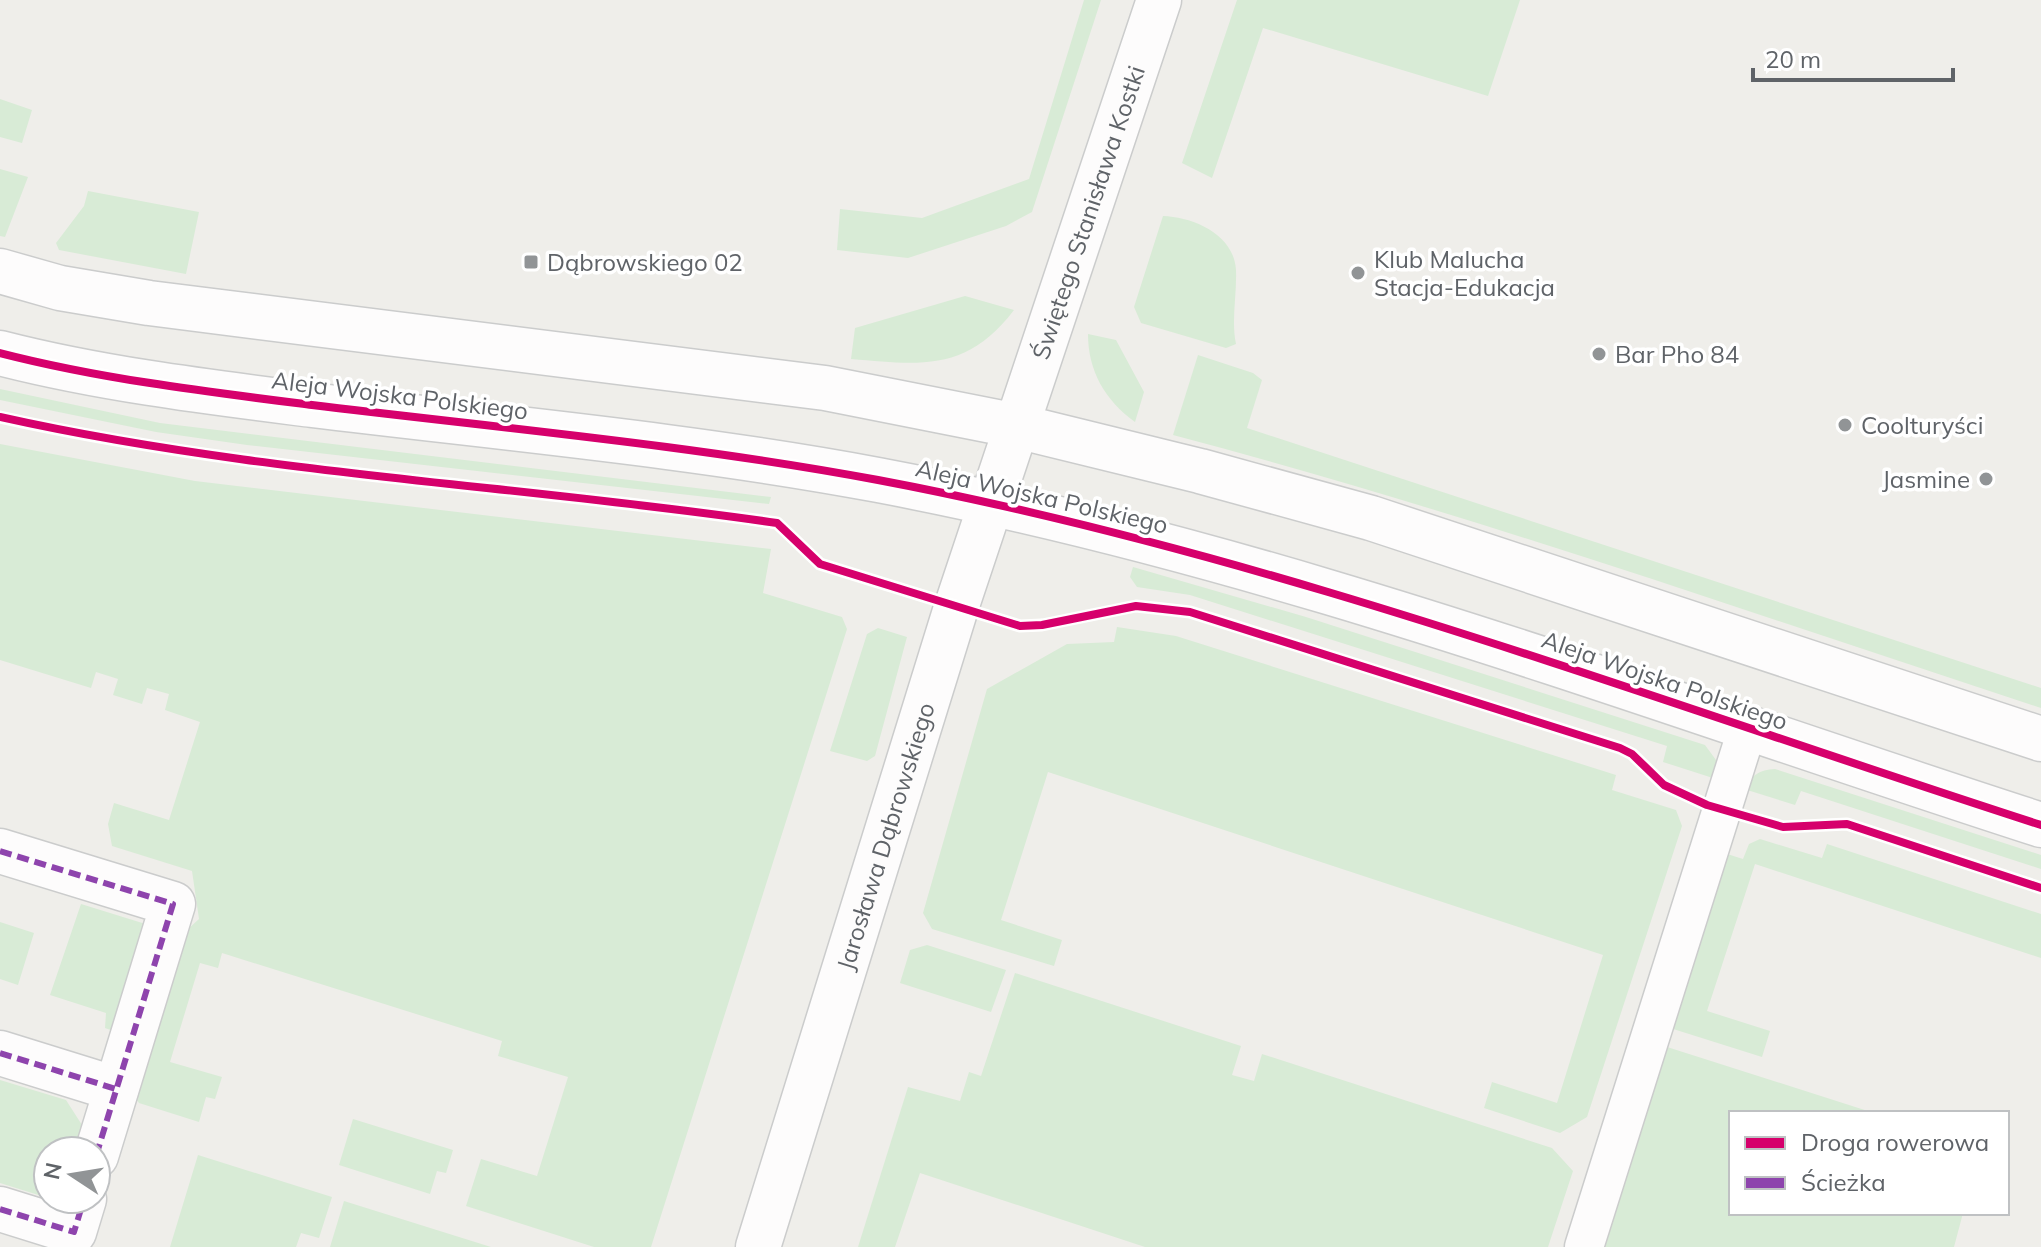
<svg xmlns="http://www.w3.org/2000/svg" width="2041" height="1247" font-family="Mulish,sans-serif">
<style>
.green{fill:#d8ebd6}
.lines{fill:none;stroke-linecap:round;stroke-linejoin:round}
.service-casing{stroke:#cbcccc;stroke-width:41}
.minor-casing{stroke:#cbcccc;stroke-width:47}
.tertiary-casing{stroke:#cbcccc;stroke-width:47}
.service{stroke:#fdfcfc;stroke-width:38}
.minor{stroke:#fdfcfc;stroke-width:44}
.tertiary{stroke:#fdfcfc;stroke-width:44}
.quiet{stroke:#8e44ad;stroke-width:6;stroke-dasharray:12 6;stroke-linecap:butt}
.cycleway-casing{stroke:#fff;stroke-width:13}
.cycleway{stroke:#d6006c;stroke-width:8}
.poi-dot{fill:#919496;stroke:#fff;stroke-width:3}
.labels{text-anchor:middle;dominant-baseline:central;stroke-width:7;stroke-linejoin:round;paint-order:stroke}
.street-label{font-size:24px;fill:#5f6368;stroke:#fff}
.poi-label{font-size:24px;fill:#5f6368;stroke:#fff;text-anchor:start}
</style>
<rect width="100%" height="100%" fill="#efeeea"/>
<!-- green -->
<path class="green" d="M 1084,0 L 1101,0 L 1032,212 L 1006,226 L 908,258 L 837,250 L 840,209 L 922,218 L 1029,179 Z
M 1237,0 L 1520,0 L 1488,96 L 1263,28 L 1212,178 L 1182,163 Z
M 0,99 L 32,110 L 22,143 L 0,137 Z
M 0,169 L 28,177 L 5,237 L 0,236 Z
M 88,191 L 199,212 L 186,274 L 59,250 L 56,243 L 84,206 Z
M 1163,216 C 1193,217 1234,234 1236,270 C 1237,295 1231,320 1236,344 L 1226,348 L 1141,323 L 1134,307 Z
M 965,296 L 1014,310 C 967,372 921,365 851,359 L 855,328 Z
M 1088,334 L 1116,340 L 1144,392 L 1135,422 C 1105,400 1088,371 1088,334 Z
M 1198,355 L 1253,373 L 1262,380 L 1247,428 L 2041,688 L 2041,708 C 1753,614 1466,512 1173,435 Z
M 0,389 L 160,423 L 771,497 L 769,504 L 247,445 L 156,432 L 0,400 Z
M 0,444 L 195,481 L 771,549 L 763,593 L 842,617 L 847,629 L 651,1247 L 594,1247 L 466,1206 L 481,1159 L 537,1176 L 568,1077 L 498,1056 L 502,1041 L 222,953 L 218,968 L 200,963 L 170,1062 L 222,1077 L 215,1099 L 206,1097 L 199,1122 L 139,1103 L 127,1086 L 187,930 L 199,919 L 192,871 L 112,846 L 108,824 L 114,803 L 169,820 L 200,722 L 165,710 L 169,694 L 147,688 L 142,704 L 113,695 L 118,679 L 96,672 L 91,688 L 0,660 Z
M 1133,567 L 1306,617 L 1705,745 L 1716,760 L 1716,779 L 1663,762 L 1667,746 L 1190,595 L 1137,587 L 1130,577 Z
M 1117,627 L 1176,636 L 1616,775 L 1612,790 L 1676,810 L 1682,826 L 1587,1117 L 1560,1133 L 1484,1108 L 1492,1082 L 1557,1103 L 1603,955 L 1048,772 L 1001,920 L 1062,940 L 1054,966 L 932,929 L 923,913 L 987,689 L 1067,644 L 1114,642 Z
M 878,628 L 907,637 L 875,756 L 867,761 L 830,751 L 867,634 Z
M 1775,769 L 2041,855 L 2041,869 L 1801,791 L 1795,805 L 1744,789 C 1752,775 1759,770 1775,769 Z
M 1760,839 L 1822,858 L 1827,844 L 2041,914 L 2041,958 L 1755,864 L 1707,1011 L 1770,1031 L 1762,1057 L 1670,1028 L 1724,853 L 1743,859 L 1749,844 Z
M 81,904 L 152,926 L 122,1034 L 105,1028 L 106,1013 L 50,995 Z
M 0,922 L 34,933 L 18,985 L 0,979 Z
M 927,945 L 1006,970 L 991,1012 L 900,983 L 910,950 Z
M 1015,973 L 1241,1046 L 1232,1075 L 1254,1081 L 1262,1054 L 1552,1148 L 1573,1171 L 1548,1247 L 1145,1247 L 920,1173 L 895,1247 L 858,1247 L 908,1087 L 960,1101 L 969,1072 L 981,1076 Z
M 1664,1046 L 1874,1113 L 1731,1113 L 1731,1213 L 1963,1213 L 1954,1247 L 1601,1247 Z
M 0,1080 L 66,1100 L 82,1125 L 82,1151 L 48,1151 L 48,1198 L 0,1183 Z
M 353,1119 L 453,1150 L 446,1173 L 437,1171 L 430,1194 L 339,1165 Z
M 198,1155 L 332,1197 L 319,1238 L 301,1233 L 296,1247 L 170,1247 Z
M 344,1201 L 491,1247 L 330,1247 Z"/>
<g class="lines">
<!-- service casing -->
<g class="service-casing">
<path id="service" d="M 1584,1247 L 1747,730"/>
</g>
<!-- minor casing -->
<g class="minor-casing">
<g id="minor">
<path d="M 0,851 L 173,904 L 96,1156"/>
<path d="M 0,1053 L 116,1089"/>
<path d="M 0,1209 L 74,1232 L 84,1199"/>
<path id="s1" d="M 758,1247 L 956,608 L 1159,0"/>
</g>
</g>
<!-- tertiary casing -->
<g class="tertiary-casing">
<path id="tertiary" d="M 0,271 L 60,288 L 149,303 L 825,388 L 1017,426 L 1200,471 L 1371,518 L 2041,739
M 0,353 C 101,379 209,392 312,405 C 501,428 691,445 878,480 C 1276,555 1656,701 2041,825"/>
</g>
<!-- service -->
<use href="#service" class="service"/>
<!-- minor -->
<use href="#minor" class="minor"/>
<!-- tertiary -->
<use href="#tertiary" class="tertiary"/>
<!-- quiet -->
<path class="quiet" d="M 0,851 L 173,904 L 96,1156
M 0,1053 L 116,1089
M 0,1209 L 74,1232 L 84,1199"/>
<!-- cycleway casing -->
<g class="cycleway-casing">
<path id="cycleway" d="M 0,353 C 101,379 209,392 312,405 C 501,428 691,445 878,480 C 1276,555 1656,701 2041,825
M 0,417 C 255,474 518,485 777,523 L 820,564 L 1020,626 L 1042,625 L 1136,606 L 1190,612 L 1620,748 L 1632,754 L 1664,785 L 1707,805 L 1783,827 L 1847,824 L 2041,888"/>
</g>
<!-- cycleway -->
<use href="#cycleway" class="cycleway"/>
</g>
<!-- markers -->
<g class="poi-dot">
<rect x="523" y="254" width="16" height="16" rx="4"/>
<circle cx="1358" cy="273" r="8"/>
<circle cx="1599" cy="354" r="8"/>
<circle cx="1845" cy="425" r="8"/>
<circle cx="1986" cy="479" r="8"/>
</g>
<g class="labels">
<!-- street labels -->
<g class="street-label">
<text stroke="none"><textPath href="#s1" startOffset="1086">Świętego Stanisława Kostki</textPath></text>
<text transform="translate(400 395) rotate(7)">Aleja Wojska Polskiego</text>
<text transform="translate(1042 496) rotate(13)">Aleja Wojska Polskiego</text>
<text transform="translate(1665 680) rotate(19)">Aleja Wojska Polskiego</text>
<text stroke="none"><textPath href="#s1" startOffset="430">Jarosława Dąbrowskiego</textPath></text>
</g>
<!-- poi labels -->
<g class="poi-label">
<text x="1374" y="259">Klub Malucha<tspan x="1374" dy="28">Stacja-Edukacja</tspan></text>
<text x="547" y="262">Dąbrowskiego 02</text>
<text x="1615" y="354">Bar Pho 84</text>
<text x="1861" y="425">Coolturyści</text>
<text x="1970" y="479" text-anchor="end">Jasmine</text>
</g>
</g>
<!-- legend -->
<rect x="1729" y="1111" width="280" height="104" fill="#ffffff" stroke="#bfc1c3" stroke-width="2"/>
<rect x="1745" y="1137" width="40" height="12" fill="#d6006c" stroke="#bfc1c3" stroke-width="2"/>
<text x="1801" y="1151" font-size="24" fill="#5f6368">Droga rowerowa</text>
<rect x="1745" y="1177" width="40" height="12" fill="#8e44ad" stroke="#bfc1c3" stroke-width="2"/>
<text x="1801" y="1191" font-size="24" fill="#5f6368">Ścieżka</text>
<!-- north arrow -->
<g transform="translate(72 1175) rotate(282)"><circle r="38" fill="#ffffff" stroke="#bfc1c3" stroke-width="2"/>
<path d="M0-6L14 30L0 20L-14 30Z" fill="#919496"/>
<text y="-12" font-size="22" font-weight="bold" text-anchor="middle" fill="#5f6368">N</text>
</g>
<!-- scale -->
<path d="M1753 68v12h200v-12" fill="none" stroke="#5f6368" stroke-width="4"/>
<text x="1765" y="68" font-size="24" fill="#5f6368" stroke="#ffffff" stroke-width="6" paint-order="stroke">20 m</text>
</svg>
